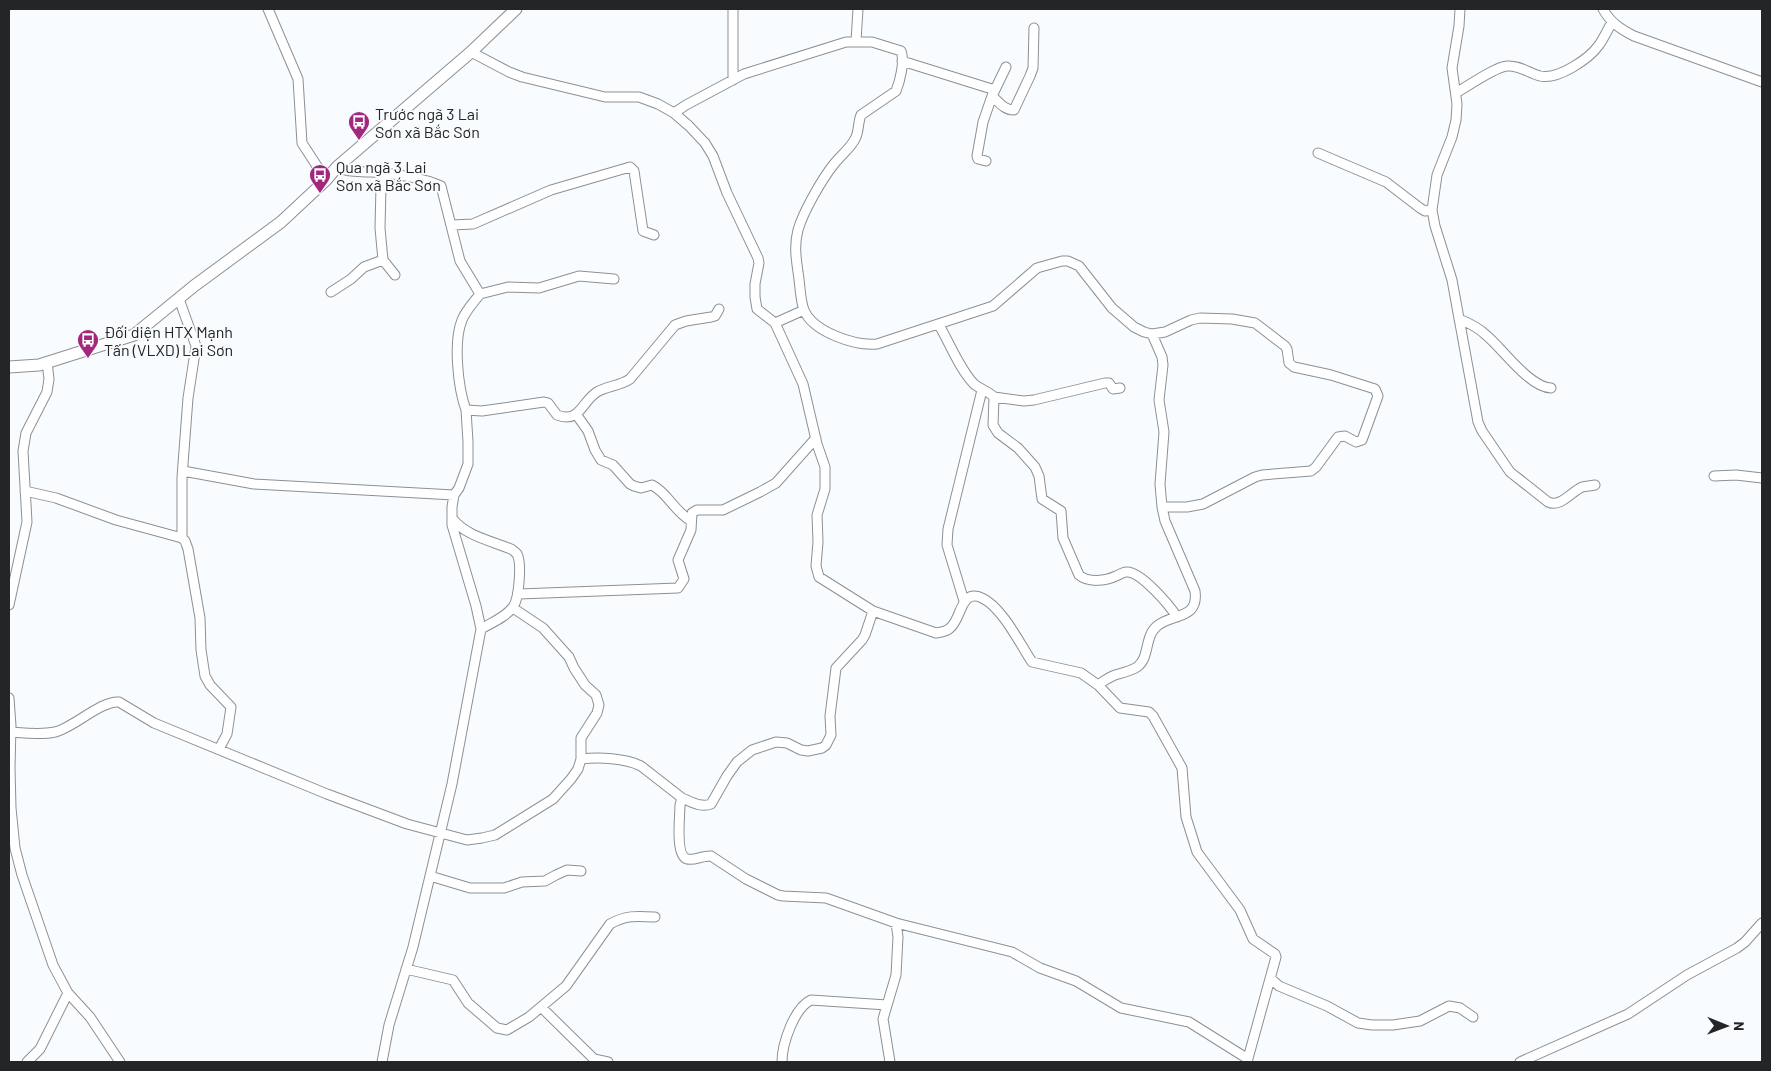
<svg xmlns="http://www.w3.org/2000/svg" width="1771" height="1071" font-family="Barlow,sans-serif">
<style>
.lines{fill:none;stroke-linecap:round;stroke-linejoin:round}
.minor-casing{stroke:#8d9093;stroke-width:11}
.tertiary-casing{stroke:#8d9093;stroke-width:13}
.minor{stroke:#fff;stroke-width:9}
.tertiary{stroke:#fff;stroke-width:11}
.labels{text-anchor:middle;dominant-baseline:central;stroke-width:4;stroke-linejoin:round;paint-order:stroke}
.poi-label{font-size:16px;fill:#232526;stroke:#f9fcfe;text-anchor:start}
</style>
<rect width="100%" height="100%" fill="#f9fcfe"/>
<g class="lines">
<!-- minor casing -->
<g class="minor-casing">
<path id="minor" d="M 268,9 L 298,79 L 302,143 L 326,180
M 733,9 L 733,80
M 1460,9 L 1459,26 L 1452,68 L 1457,104 L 1456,120 L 1452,137 L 1437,175 L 1432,210 L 1435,226 L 1452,280 L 1478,422 L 1482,431 L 1510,472 L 1548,502 C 1560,508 1571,492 1582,487 C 1586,486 1590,486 1595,485
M 1603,9 C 1610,22 1620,29 1634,36 L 1762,82
M 856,41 L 858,9
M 471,52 L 509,72 L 522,77 L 605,97 L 639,97 L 658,104 L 674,113 L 686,105 L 744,74 L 846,42 L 872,42 L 901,51 C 905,61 900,81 896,91 L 861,115 C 858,122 859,130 856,137 C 852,147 841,155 834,164 C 822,179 803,212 798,230 C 794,245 796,258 798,272 C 800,283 800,300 804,310 C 813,332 855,346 877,344 L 993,306 L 1037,268 L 1062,261 L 1068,261 L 1079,266 L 1112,308 L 1134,327 L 1144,332 L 1152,334 L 1165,332 L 1191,320 L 1200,318 L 1232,319 L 1255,323 L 1285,346 L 1287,349 L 1289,363 L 1294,367 L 1331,375 L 1375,389 L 1378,396 L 1362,440 L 1356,442 L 1345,436 L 1338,437 L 1316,467 L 1311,471 L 1262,475 L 1255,477 L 1203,504 L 1187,507 L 1162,507
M 902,61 L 995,90
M 1456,93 C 1468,86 1495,67 1507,66 C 1519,65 1529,73 1540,76 C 1558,80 1589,59 1599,45 C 1604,38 1608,29 1612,22
M 992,96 C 999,102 1004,110 1014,110 L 1030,76 L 1033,68 L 1034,28
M 674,113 L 689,126 L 705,143 L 713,156 L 727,193 L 758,258 L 759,263 L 755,284 L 755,297 L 757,309 L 775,323 L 803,384 L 817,444 L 825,467 L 825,489 L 817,515 L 818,542 L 816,566 L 819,577 L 873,611 L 936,633 C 941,632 946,632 950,628 C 962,619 960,588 982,598 C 1002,607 1020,644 1032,662 L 1081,673 L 1098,685 L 1120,708 L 1149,712 L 1153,716 L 1182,768 L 1186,817 L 1197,852 L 1240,910 L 1253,939 L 1275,954 L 1276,957 L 1247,1062
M 1318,153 L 1386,182 L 1420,208 L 1425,211 L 1432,210
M 986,161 L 978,159 L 977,156 L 983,122 L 992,96 L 1006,67
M 337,167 C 348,173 359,171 371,172 C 390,173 425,178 441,186 L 460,261 L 480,294 C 474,302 466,310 462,320 C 453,342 458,388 466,410 L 482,411 L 544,402 L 548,403 L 557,415 C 580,424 582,401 597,392 C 607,386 620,386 630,379 L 675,325 L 686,321 L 711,317 L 715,316 L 719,309
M 383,173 L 381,186 L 380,228 L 383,260 L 395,275
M 452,225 L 473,224 L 551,190 L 630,167 L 634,171 L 643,231 L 654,235
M 331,292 L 351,279 L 364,267 L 383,260
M 480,294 L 508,287 L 539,288 L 579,276 L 614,279
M 1459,319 C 1469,323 1478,327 1486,335 C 1503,349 1529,387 1551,388
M 775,323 L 804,310
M 939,325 C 949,342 960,370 974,384 C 980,389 988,391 994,397 L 993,425 L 998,433 L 1018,448 L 1035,467 L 1039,476 L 1042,499 L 1061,511 L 1063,538 L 1079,575 C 1088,583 1106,581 1116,576 C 1119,575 1123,572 1126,572 C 1140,570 1170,606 1177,617
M 994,397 L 1024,401 L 1034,400 L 1105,383 L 1109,383 L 1113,389 L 1120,388
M 576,414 L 588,431 L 595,450 L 601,460 L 613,465 L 630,484 L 634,486 L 641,488 L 652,485 C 668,493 673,510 691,521
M 183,471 L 254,484 L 454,495
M 1714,476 L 1736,475 L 1762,478
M 25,491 L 56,498 L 116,520 L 182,538 L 182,477 L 188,398 L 196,346 L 179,299
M 452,518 C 465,536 492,541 511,549 C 513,550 516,553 517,554 C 522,563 519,599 513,607 C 506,617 491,623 481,629
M 182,538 L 185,541 L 188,549 L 200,618 L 201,650 L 205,676 L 210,685 L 231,707 L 227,734 L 219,749
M 519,594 L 678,588 L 684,579 L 678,560 L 691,530 L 692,513 L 697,510 L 723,510 L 760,492 L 776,483 L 816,438
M 964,601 L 947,545 L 948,529 L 982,390
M 9,605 L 27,522 L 23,451 L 26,433 L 47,392 L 49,379 L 47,362
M 1098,685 C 1104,681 1109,677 1115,675 C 1122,673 1131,671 1137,667 C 1150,658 1144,637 1157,626 C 1172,613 1199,620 1195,591 L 1165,521 L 1162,507 L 1160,484 L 1164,432 L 1159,400 L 1163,365 L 1162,357 L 1152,334
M 9,698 L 11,726 L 10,768 L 11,808 L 15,848 L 22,875 L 53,965 L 68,993 L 90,1017 L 120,1062
M 11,732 C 25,733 41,735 55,732 C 73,728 102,700 119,702 L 154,723 L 327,794 L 407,824 L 467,840 L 482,838 L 495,835 L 553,799 L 571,779 L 578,769 L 581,759 L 581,738 L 597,713 L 599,705 L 596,695 L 585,685 L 574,668 L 569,657 L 543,628 L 513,608
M 581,759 C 599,757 625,758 641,766 L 682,798 L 680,805 C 680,816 675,855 687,859 C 694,861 704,855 711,856 L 746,879 L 778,895 L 783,896 L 826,898 L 896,923 L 1012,952 L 1040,968 L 1076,981 L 1121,1008 L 1189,1022 L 1248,1059
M 682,798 C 692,802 701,808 711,804 L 727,776 L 737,762 L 752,750 L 776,742 L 787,743 L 801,750 L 808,751 L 822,748 L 826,745 L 831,735 L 830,716 L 836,668 L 862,640 L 865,635 L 873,611
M 430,876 L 470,888 L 504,888 L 522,882 L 545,881 L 556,875 L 567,870 L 581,871
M 406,969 L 453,980 L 468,1003 L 497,1028 L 507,1030 L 529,1017 L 566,986 L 610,924 C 626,915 637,916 655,917
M 1271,979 L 1279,986 L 1327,1006 L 1358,1023 L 1372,1025 L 1393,1025 L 1420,1021 L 1449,1006 L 1460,1008 L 1473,1017
M 541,1007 L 594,1059 L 608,1062
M 27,1062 L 40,1049 L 68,993
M 382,1062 L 389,1025 L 413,947 L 452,784 L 481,629 L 476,606 L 452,525 L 452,507 L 454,495 L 459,488 L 468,464 L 468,442 L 466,410
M 782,1062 C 782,1044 794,1008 811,1000 L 887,1005
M 890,1062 L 883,1019 L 896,975 L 898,937 L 896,923
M 1520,1062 L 1628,1014 L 1687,975 L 1737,948 L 1745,942 L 1762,923"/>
</g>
<!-- tertiary casing -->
<g class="tertiary-casing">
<path id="tertiary" d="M 9,367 L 39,365 L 134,335 L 194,286 L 281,222 L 326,180 L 337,167 L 471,52 L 516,9"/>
</g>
<!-- minor -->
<use href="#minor" class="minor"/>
<!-- tertiary -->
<use href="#tertiary" class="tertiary"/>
</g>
<!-- icons -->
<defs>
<g id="bus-pin" transform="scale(1.125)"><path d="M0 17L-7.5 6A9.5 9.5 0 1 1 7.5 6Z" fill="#a3287d" stroke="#f9fcfe"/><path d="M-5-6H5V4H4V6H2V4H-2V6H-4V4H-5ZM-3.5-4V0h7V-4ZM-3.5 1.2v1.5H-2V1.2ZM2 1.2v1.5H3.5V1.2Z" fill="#fff"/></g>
</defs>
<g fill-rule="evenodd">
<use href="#bus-pin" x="359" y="122"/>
<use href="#bus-pin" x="320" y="175"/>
<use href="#bus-pin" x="88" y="340"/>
</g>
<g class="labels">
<!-- poi labels -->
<g class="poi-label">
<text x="375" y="113">Trước ngã 3 Lai<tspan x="375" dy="18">Sơn xã Bắc Sơn</tspan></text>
<text x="336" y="166">Qua ngã 3 Lai<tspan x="336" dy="18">Sơn xã Bắc Sơn</tspan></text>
<text x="104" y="331">Đối diện HTX Mạnh<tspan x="104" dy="18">Tấn (VLXD) Lai Sơn</tspan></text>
</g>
</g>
<!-- border -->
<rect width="1771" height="1071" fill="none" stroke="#232526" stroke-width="20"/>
<!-- north arrow -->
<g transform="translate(1726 1026) rotate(91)" stroke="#f9fcfe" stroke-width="4" paint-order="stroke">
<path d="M0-4L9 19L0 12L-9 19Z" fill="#232526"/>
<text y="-8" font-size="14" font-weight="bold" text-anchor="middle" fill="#232526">N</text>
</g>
</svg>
